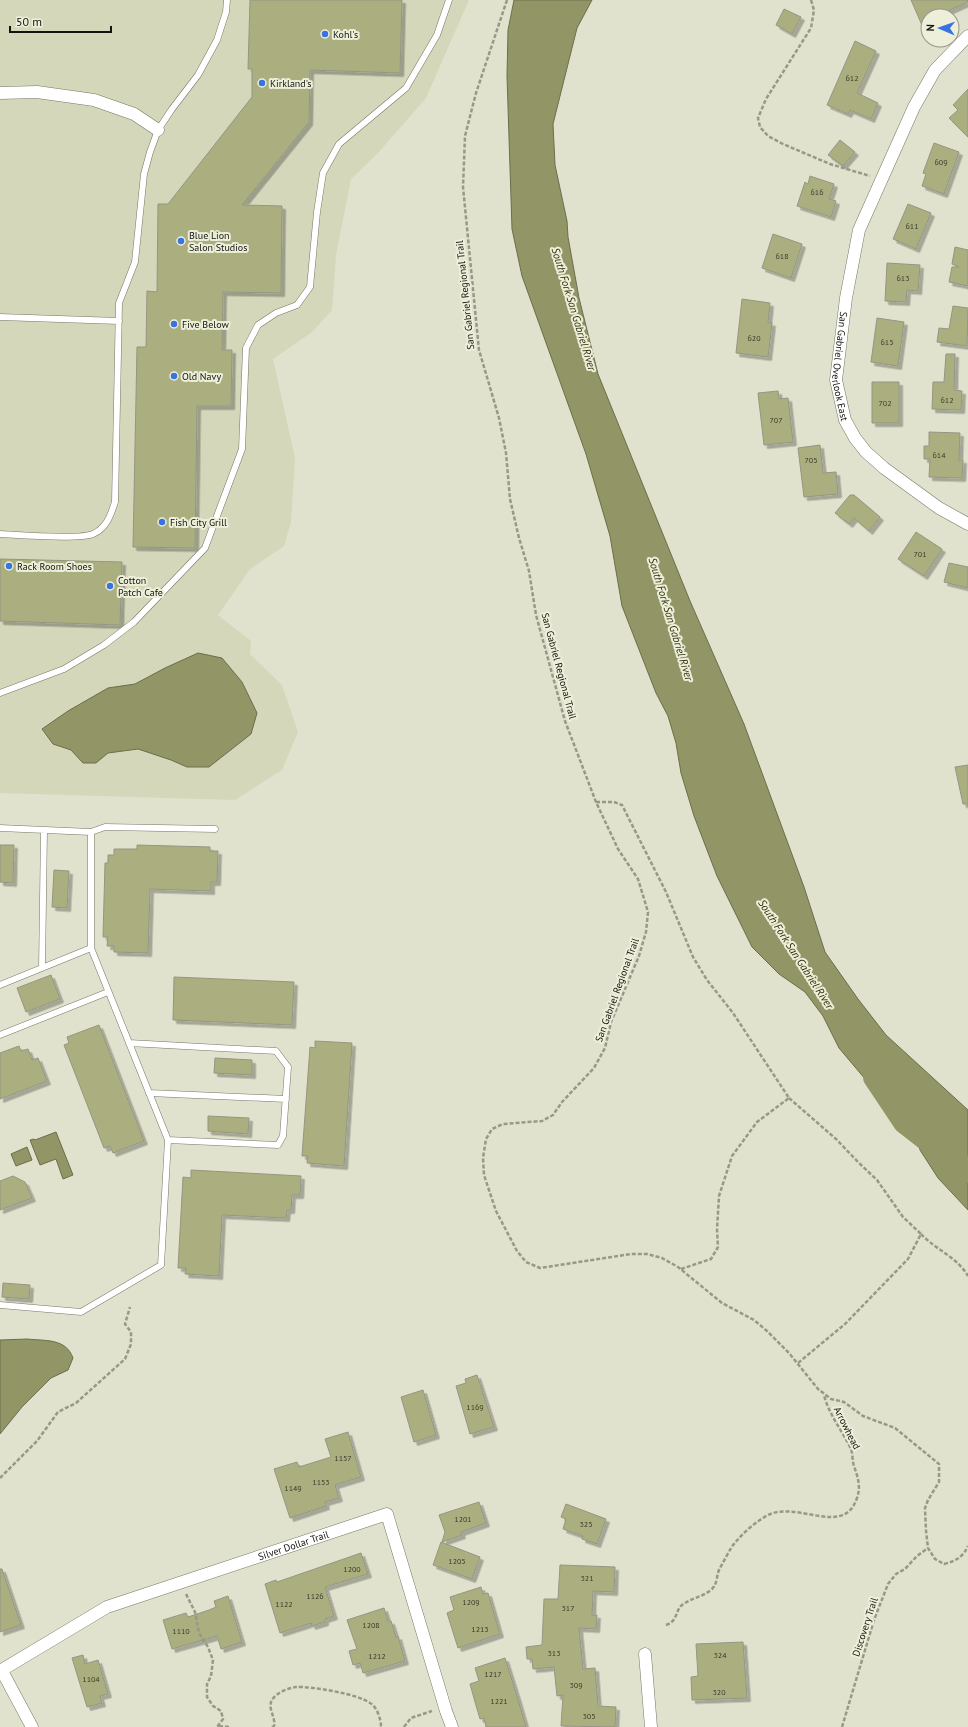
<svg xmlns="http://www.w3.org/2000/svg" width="968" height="1727" font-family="'PT Sans',sans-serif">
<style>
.built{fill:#d4d7ba}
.water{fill:#929566;stroke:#6c6e4b}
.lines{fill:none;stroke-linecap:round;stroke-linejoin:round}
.river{stroke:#929566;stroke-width:24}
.building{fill:#abaf7f;stroke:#949682;filter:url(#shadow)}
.service-casing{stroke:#757764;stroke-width:7}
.minor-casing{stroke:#757764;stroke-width:13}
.path{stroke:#979988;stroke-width:2.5;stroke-dasharray:4 2;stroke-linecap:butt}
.service{stroke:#fff;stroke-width:6}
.minor{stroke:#fff;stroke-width:12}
.poi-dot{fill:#3873e1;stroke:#edefda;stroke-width:1.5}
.labels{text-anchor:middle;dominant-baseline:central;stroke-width:4;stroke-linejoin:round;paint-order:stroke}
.number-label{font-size:8px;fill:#393b29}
.poi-label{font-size:10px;fill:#13140c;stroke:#edefda;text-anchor:start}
.street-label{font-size:10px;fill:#13140c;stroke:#edefda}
.water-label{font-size:11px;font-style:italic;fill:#2f3009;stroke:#edefda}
</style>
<defs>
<filter id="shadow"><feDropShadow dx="3.5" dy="3.5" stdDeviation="0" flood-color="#0004"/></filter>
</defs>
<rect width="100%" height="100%" fill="#e0e2cd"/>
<!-- built -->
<path class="built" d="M 0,0 L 469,0 L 426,98 L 377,154 L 351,179 L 336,255 L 332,310 L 312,332 L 273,359 L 295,458 L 291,522 L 284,546 L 250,569 L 218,615 L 251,641 L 250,654 L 282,685 L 298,732 L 282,770 L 235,800 L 0,793 Z"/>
<!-- water -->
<path class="water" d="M 514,0 L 592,0 L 577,28 L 553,124 L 555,165 L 567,221 L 568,237 L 579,298 L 598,374 L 690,601 L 744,724 L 804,887 L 825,952 L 858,999 L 886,1035 L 968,1110 L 968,1210 L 938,1178 L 920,1150 L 913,1124 L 907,1115 L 871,1086 L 839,1048 L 823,1016 L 805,992 L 779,974 L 752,947 L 717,876 L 694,816 L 681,773 L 676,743 L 668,716 L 656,693 L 622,606 L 610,536 L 586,454 L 522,276 L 512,229 L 507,76 L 508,30 Z
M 198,653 L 222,658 L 242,682 L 257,713 L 251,734 L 209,767 L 187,767 L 171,760 L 138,749 L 108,753 L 96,763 L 83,763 L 71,750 L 53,744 L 42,729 L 68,711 L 108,688 L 135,684 L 165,668 Z
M 56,1132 L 73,1175 L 63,1179 L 56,1159 L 40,1165 L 30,1140 L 34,1139 L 35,1140 Z
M 27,1147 L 32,1160 L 16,1166 L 11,1154 Z
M 27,1339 C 45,1341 66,1338 73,1358 L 68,1370 L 51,1378 L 22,1407 L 0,1434 L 0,1340 Z"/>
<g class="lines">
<!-- river -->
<path class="river" d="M 875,1077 L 905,1122 L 968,1171"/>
</g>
<!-- building -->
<path class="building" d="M 250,0 L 402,0 L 400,73 L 310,70 L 309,122 L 242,205 L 282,206 L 281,293 L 223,292 L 222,350 L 232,350 L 231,406 L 197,406 L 195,548 L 133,547 L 137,347 L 146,347 L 147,291 L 157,292 L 158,204 L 168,204 L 252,97 L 252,69 L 248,69 Z
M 911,0 L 968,0 L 968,2 L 937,16 L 928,16 L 928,39 Z
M 784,9 L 801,17 L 792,34 L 776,25 Z
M 855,41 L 876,51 L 857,93 L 878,103 L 871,119 L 850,110 L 848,114 L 827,105 Z
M 968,89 L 968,137 L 949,118 L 958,110 L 953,105 Z
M 840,140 L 855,152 L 843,166 L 828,155 Z
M 934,143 L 959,152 L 944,194 L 922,186 L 926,174 L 923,173 Z
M 810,176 L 834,184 L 829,199 L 836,201 L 831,217 L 797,206 L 805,182 L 808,184 Z
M 908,204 L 931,213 L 916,249 L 893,239 Z
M 773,234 L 802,244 L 791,278 L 762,268 Z
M 955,247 L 968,250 L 968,286 L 949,282 L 952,267 L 959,267 L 952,264 Z
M 887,263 L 920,265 L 918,291 L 907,290 L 906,302 L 885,301 Z
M 742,299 L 770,303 L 768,322 L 772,323 L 768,357 L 736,353 Z
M 953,306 L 968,308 L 967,346 L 937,342 L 939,328 L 949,329 Z
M 877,318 L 904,322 L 898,366 L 871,362 Z
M 946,354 L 955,354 L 954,390 L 962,391 L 961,410 L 932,409 L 933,382 L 944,382 Z
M 872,382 L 899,382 L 899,423 L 872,423 Z
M 778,391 L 779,399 L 788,398 L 793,442 L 764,445 L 758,393 Z
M 929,432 L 960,433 L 959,460 L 963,460 L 962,478 L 929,477 L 930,459 L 924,459 L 924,446 L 929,446 Z
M 820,445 L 823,473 L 836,472 L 838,494 L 804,497 L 798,448 Z
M 850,495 L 854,495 L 880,517 L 869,531 L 854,518 L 849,524 L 835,513 Z
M 916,532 L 942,549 L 924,576 L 898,559 Z
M 0,559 L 122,562 L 120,625 L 0,621 Z
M 949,563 L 968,567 L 968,588 L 944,582 Z
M 968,765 L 968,804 L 963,804 L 955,767 Z
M 0,845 L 14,845 L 13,883 L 0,882 Z
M 137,845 L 210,847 L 210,851 L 218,851 L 217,882 L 211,882 L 211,891 L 150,889 L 148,953 L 114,952 L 114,946 L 107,946 L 108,937 L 103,937 L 105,863 L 108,863 L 108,855 L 114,855 L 114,849 L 137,849 Z
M 54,870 L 69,871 L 67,908 L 52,907 Z
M 51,975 L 60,999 L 26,1012 L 17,988 Z
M 174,977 L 294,982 L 292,1025 L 173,1020 Z
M 99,1025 L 144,1141 L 113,1153 L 110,1146 L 104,1148 L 64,1045 L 69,1043 L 67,1037 Z
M 315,1041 L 352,1043 L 344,1166 L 307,1163 L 308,1156 L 302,1156 L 310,1047 L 315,1048 Z
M 19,1046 L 21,1051 L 28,1049 L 32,1060 L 38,1058 L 47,1081 L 0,1099 L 0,1053 Z
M 215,1058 L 252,1060 L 252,1075 L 214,1073 Z
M 208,1116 L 249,1118 L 248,1134 L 208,1131 Z
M 191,1170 L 301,1176 L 300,1195 L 292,1195 L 291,1210 L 287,1210 L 286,1218 L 222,1215 L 219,1276 L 185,1274 L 186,1268 L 178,1268 L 183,1177 L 191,1178 Z
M 13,1176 L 25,1182 L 32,1198 L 0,1210 L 0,1181 Z
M 3,1283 L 30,1285 L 29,1299 L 2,1297 Z
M 477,1375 L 494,1427 L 470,1434 L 456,1386 L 466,1383 L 465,1379 Z
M 423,1390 L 436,1435 L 414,1442 L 401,1397 Z
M 348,1432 L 361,1477 L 335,1485 L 339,1498 L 325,1502 L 326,1506 L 290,1518 L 274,1469 L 297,1462 L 299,1467 L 331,1457 L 325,1439 Z
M 479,1502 L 486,1523 L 461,1532 L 462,1535 L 442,1542 L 445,1532 L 439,1515 Z
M 566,1504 L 606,1519 L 597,1544 L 582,1539 L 583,1536 L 563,1529 L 566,1519 L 561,1517 Z
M 441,1542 L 480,1557 L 472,1579 L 433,1565 Z
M 361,1553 L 368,1574 L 325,1587 L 334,1616 L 325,1619 L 325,1622 L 312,1626 L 311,1623 L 280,1633 L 265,1584 L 276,1580 L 277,1582 Z
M 560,1565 L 615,1567 L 614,1592 L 593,1591 L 592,1615 L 597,1615 L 596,1629 L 579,1628 L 583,1669 L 595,1668 L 598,1706 L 616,1707 L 615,1727 L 561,1726 L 563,1695 L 557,1696 L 554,1667 L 533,1669 L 532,1659 L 527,1659 L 526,1647 L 542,1645 L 544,1599 L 558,1599 Z
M 0,1569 L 2,1569 L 21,1625 L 0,1632 Z
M 481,1587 L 483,1594 L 488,1593 L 500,1634 L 458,1648 L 447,1613 L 454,1610 L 450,1597 Z
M 228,1596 L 242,1642 L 221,1649 L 217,1636 L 172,1649 L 163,1620 L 186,1613 L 188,1617 L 209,1610 L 216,1607 L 214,1601 Z
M 384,1608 L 388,1621 L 391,1621 L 396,1637 L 398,1636 L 405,1661 L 363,1673 L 360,1663 L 353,1665 L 349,1651 L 357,1649 L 347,1620 Z
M 743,1642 L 747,1698 L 692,1700 L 691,1677 L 698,1676 L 696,1644 Z
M 83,1655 L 85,1664 L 98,1660 L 108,1694 L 100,1696 L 102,1703 L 87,1707 L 72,1658 Z
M 505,1658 L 517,1696 L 526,1727 L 486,1727 L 484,1718 L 480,1719 L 475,1702 L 470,1684 L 479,1681 L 475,1668 Z"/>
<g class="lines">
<!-- service casing -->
<g class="service-casing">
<path id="service" d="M 0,317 L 119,321
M 0,534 C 18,535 80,540 93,534 C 107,528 111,514 115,502 L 119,303 L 135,262 L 144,174 L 150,152 L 158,130 L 172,109 L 198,75 L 217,40 L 226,12 L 227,0
M 0,693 L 64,669 L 104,645 L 134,622 L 205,548 L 242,449 L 246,348 L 258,325 L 276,313 L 297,305 L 310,287 L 317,212 L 323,173 L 339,144 L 406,88 L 437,35 L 449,0
M 0,828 L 91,832 L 91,948 L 168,1140 L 161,1265 L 81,1312 L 0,1305
M 91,832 L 105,827 L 215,829
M 42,968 L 44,830
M 0,985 L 91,948
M 0,1035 L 108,992
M 129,1043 L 276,1051 L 288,1067 L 283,1136 L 278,1145 L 168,1140
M 149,1093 L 286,1099"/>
</g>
<!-- minor casing -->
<g class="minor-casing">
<g id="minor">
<path id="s1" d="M 968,36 L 935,70 L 914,107 L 859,230 L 846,298 L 836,380 L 845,420 L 855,438 L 866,452 L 884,468 L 939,508 L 968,524"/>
<path d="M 0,93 L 37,92 L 94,100 L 134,114 L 158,130"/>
<path d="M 645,1654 L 651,1727"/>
<path id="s2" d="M 0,1671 L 107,1607 L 387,1514 L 446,1711 L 452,1727"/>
<path d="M 2,1671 L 32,1727"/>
</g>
</g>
<!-- path -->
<path class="path" d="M 507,0 L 476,93 L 465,136 L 463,187 L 479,350 L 499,418 L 506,453 L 510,499 L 519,538 L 529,571 L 536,615 L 565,721 L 596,802 L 618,849 L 638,879 L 648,912 L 646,932 L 639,956 L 611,1022 L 605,1048 L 594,1068 L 562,1102 L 553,1115 L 542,1121 L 503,1124 L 492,1129 L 486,1139 L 483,1158 L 484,1175 L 496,1211 L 517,1251 L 526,1262 L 540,1268 L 631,1254 L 647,1254 L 662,1258 L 678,1267 L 722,1303 L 754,1320 L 767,1331 L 789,1353 L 818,1389 L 831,1399 L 844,1402 L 863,1416 L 895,1428 L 939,1464 L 939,1482 L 928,1500 L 925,1508 L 926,1531 L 928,1548 L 935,1559 L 944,1564 C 956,1561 963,1557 968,1546
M 811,0 L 814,10 L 811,28 L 766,99 L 758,118 L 760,127 L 768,136 L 783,144 L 830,164 L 870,176
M 596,802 L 614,802 L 622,805 L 666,892 L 693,957 L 707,980 L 733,1013 L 789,1098 L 757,1122 L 732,1156 L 719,1196 L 717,1230 L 718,1247 L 711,1259 L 681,1269
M 789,1098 L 836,1139 L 859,1163 L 877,1180 L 903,1217 L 921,1234 L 908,1259 L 845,1324 L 798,1363
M 921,1234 C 936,1250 957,1257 968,1276
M 0,1478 L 37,1441 L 58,1412 L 76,1403 L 125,1359 L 131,1344 L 131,1332 L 125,1324 L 130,1307
M 186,1594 L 195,1612 L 199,1633 L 208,1647 L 213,1660 L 211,1676 L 207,1684 L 207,1697 L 213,1706 L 221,1711 L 223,1719 L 217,1727
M 666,1625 C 678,1621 675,1611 682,1605 C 691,1598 703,1597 712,1589 C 718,1583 716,1575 720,1568 C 723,1563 731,1547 734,1544 C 742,1534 752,1525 763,1518 C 793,1496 843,1540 857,1498 C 861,1486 858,1478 854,1466 C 852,1461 853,1454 851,1449 C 842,1430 829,1415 824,1395
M 219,1726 L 229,1727
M 272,1727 L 274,1726 C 276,1717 267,1708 272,1700 C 276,1693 288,1688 296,1687 C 311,1686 358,1694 370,1703 C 377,1707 381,1719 381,1727
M 404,1727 L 411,1718 L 432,1711
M 842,1727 L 874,1620 L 888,1584 L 896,1574 L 905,1569 L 917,1556 L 928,1548"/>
<!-- service -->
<use href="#service" class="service"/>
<!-- minor -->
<use href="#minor" class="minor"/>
</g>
<!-- markers -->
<g class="poi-dot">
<circle cx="325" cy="34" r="4"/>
<circle cx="262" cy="83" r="4"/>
<circle cx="181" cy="241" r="4"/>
<circle cx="174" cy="324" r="4"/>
<circle cx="174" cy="376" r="4"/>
<circle cx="162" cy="522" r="4"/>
<circle cx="9" cy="566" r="4"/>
<circle cx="110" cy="586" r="4"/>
</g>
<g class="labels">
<!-- number labels -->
<g class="number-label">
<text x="852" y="78">612</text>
<text x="941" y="162">609</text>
<text x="817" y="192">616</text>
<text x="912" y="226">611</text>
<text x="782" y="256">618</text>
<text x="903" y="278">613</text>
<text x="754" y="338">620</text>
<text x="887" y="342">615</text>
<text x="947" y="400">612</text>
<text x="885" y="403">702</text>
<text x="776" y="420">707</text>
<text x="939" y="455">614</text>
<text x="811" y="460">705</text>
<text x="920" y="554">701</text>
<text x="475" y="1407">1169</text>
<text x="343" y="1458">1157</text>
<text x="321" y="1482">1153</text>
<text x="293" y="1488">1149</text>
<text x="463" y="1519">1201</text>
<text x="586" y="1524">325</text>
<text x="457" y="1561">1205</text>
<text x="352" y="1569">1200</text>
<text x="587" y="1578">321</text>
<text x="315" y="1596">1126</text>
<text x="471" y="1602">1209</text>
<text x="284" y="1604">1122</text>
<text x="568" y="1608">317</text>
<text x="371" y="1625">1208</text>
<text x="480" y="1629">1213</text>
<text x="181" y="1631">1110</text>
<text x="554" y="1653">313</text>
<text x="720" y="1655">324</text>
<text x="377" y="1656">1212</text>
<text x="493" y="1674">1217</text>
<text x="91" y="1679">1104</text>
<text x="576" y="1685">309</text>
<text x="719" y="1692">320</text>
<text x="499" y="1701">1221</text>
<text x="589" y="1716">305</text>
</g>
<!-- poi labels -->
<g class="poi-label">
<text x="333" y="34">Kohl's</text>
<text x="270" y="83">Kirkland's</text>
<text x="189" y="235">Blue Lion<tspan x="189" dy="12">Salon Studios</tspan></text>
<text x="182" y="324">Five Below</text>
<text x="182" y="376">Old Navy</text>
<text x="170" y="522">Fish City Grill</text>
<text x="17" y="566">Rack Room Shoes</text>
<text x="118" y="580">Cotton<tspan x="118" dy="12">Patch Cafe</tspan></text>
</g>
<!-- street labels -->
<g class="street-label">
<text transform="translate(465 295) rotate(-96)">San Gabriel Regional Trail</text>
<text stroke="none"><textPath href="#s1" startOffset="363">San Gabriel Overlook East</textPath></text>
<text transform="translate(559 666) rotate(75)">San Gabriel Regional Trail</text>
<text transform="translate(617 990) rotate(-70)">San Gabriel Regional Trail</text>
<text transform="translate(847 1428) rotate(63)">Arrowhead</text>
<text stroke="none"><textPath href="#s2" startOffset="321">Silver Dollar Trail</textPath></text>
<text transform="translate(865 1627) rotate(-72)">Discovery Trail</text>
</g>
<!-- water labels -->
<g class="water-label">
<text transform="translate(574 309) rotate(73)">South Fork San Gabriel River</text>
<text transform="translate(671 619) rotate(73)">South Fork San Gabriel River</text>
<text transform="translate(796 954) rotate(57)">South Fork San Gabriel River</text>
</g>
</g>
<!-- north arrow -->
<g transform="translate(940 28) rotate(272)"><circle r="19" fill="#edefda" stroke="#969788"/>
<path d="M0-3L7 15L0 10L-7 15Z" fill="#3873e1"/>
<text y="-6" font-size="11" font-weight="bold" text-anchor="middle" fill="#13140c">N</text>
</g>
<!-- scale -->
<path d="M10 26v6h101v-6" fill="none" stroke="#13140c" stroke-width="2"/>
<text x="16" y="26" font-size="12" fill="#13140c" stroke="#edefda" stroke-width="3" paint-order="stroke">50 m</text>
</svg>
